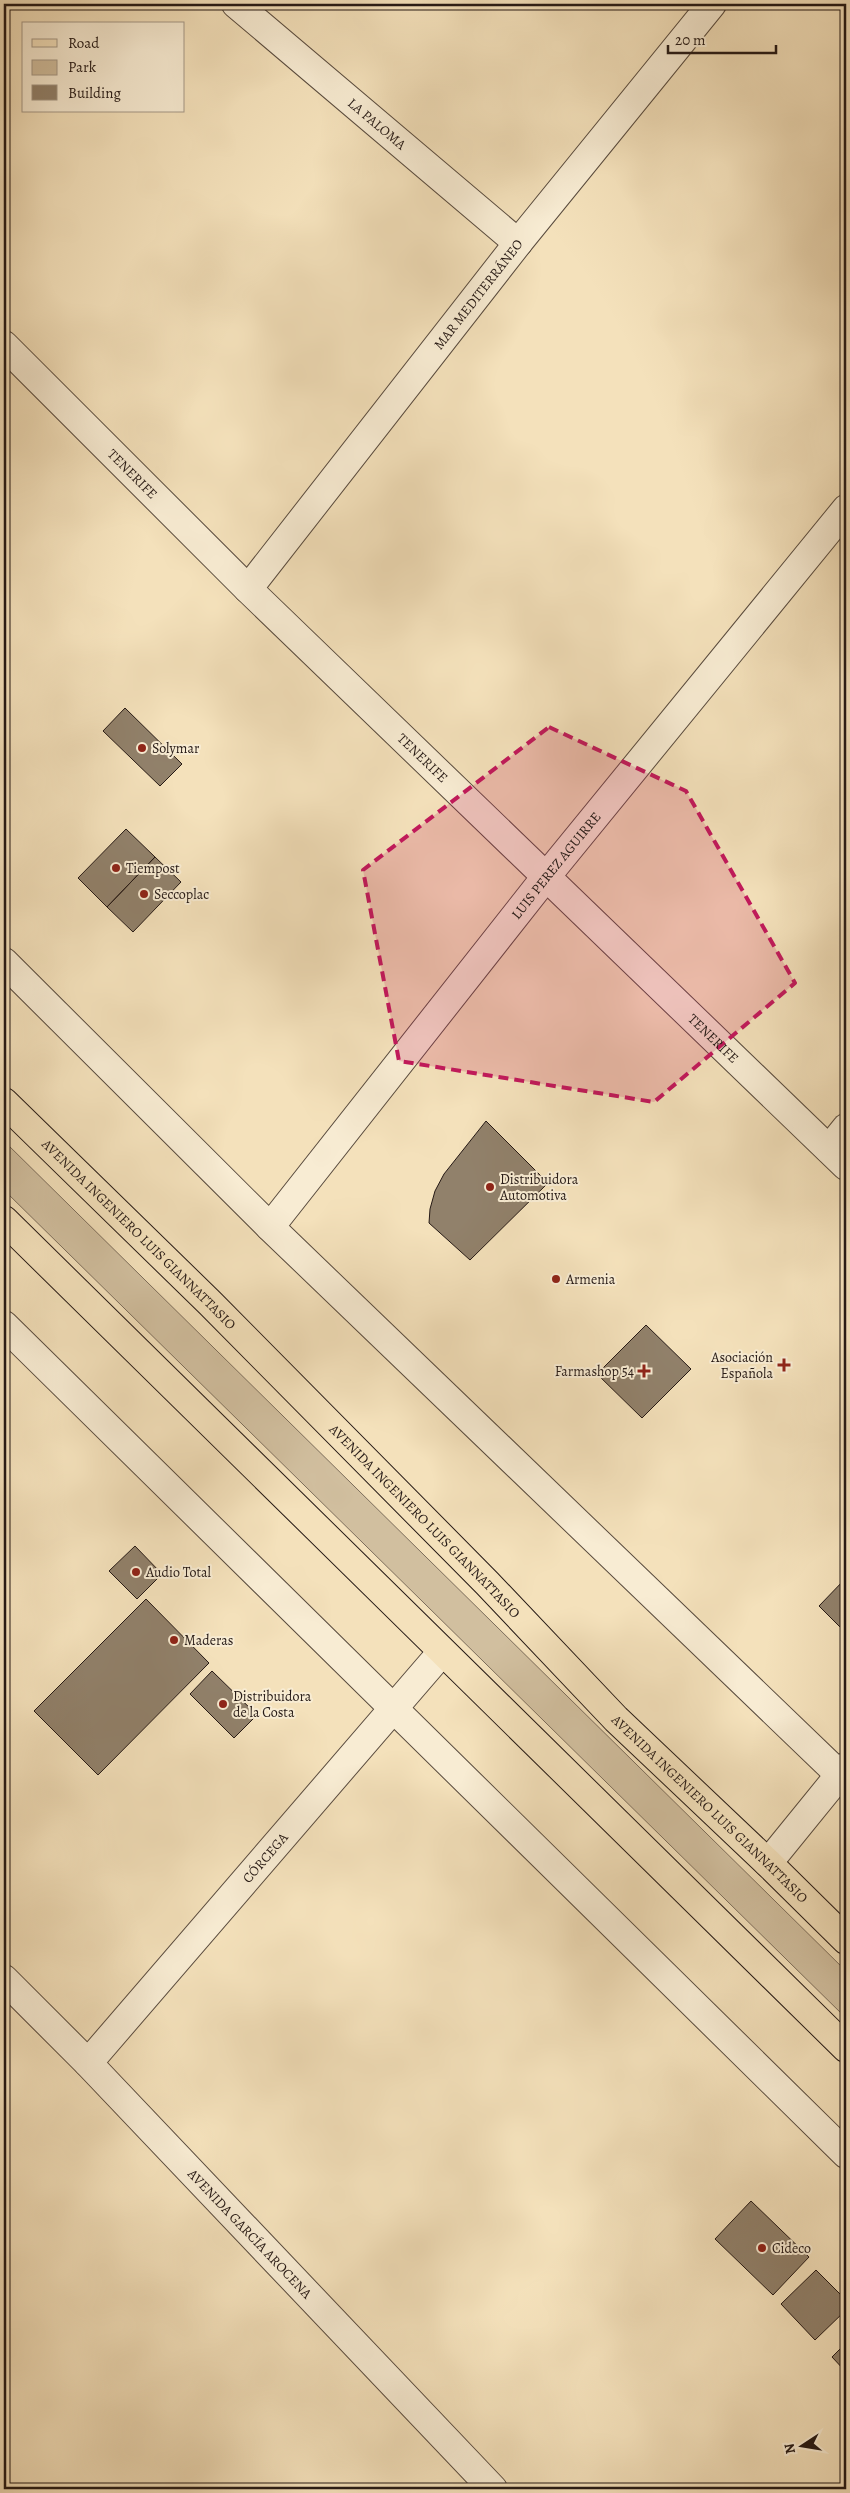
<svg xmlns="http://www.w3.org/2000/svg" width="850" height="2493" font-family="Alegreya,serif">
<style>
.green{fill:#d1bf9f;stroke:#7b6c5a}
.building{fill:#91816b;stroke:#251915}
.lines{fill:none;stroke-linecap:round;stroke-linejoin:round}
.minor-casing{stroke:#594b3e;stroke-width:30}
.major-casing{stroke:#251915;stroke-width:30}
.minor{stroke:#f8ecd3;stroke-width:28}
.major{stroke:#f4e1bb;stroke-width:28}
.marked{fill:#c2185b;fill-opacity:0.2;stroke:#c2185b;stroke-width:4;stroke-dasharray:10 6;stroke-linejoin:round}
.poi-dot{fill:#8f2418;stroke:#f8ecd3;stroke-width:2}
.labels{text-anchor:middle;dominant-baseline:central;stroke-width:4;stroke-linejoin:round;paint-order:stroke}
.street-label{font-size:14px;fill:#251915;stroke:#f8ecd3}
.poi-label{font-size:14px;fill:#251915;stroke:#f8ecd3;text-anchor:start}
</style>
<rect width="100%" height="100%" fill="#f4e1bb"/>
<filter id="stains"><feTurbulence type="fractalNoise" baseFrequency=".004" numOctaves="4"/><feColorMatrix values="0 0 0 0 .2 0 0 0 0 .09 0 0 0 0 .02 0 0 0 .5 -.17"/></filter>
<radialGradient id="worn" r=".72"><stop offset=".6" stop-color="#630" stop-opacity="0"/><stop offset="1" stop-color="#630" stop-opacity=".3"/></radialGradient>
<!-- green -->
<path class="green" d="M 4,1141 L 846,1971 L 846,2018 L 4,1190 Z"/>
<!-- building -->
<path class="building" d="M 125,708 L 182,764 L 160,786 L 103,731 Z
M 126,829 L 155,857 L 107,907 L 78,878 Z
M 155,857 L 181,882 L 133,932 L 107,907 Z
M 486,1121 L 548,1183 L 470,1260 L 429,1223 L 430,1209 L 435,1191 L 444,1174 Z
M 646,1325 L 691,1369 L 642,1418 L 597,1374 Z
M 135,1546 L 162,1574 L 137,1599 L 109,1571 Z
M 846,1578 L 846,1633 L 819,1606 Z
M 146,1599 L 209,1663 L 98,1775 L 34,1711 Z
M 212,1671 L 257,1715 L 234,1738 L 190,1694 Z
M 751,2201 L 809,2257 L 773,2295 L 715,2239 Z
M 816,2270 L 846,2300 L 846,2310 L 815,2340 L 781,2304 Z
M 846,2343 L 846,2372 L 832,2357 Z"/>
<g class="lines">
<!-- minor casing -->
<g class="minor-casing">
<g id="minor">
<path id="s1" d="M 236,4 L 518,243"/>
<path id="s2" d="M 4,345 L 248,589 L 846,1166"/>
<path id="s3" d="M 248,589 L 518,243 L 712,4"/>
<path d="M 4,962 L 270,1227 L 846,1781"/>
<path d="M 829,1149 L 846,1128"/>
<path id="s4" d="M 270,1227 L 545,878 L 846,509"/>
<path d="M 4,1325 L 846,2154"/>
<path d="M 768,1863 L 846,1767"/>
<path id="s5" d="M 4,1979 L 88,2063 L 493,2489"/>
<path id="s6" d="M 88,2063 L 442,1652"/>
</g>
</g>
<!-- major casing -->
<g class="major-casing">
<g id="major">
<path id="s7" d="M 4,1102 L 210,1303 L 487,1583 L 616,1719 L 768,1863 L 846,1940"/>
<path d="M 4,1220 L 846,2048"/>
</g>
</g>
<!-- minor -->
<use href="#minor" class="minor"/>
<!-- major -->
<use href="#major" class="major"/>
</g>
<!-- marked area -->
<path class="marked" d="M 549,727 L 686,791 L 795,983 L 654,1102 L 399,1061 L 363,870 Z"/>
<!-- markers -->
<g class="poi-dot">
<circle cx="142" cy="748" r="5"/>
<circle cx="116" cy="868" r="5"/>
<circle cx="144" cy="894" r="5"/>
<circle cx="490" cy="1187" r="5"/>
<circle cx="556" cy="1279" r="5"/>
<path d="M781.5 1357.5h5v5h5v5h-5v5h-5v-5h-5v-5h5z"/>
<path d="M641.5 1363.5h5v5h5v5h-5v5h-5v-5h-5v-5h5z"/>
<circle cx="136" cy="1572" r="5"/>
<circle cx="174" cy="1640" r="5"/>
<circle cx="223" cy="1704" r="5"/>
<circle cx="762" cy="2248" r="5"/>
</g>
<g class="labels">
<!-- street labels -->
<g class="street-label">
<text stroke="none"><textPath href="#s1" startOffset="185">LA PALOMA</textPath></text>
<text stroke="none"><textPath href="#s3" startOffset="374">MAR MEDITERRÁNEO</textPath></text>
<text stroke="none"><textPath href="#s2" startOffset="182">TENERIFE</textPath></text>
<text stroke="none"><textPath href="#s2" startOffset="588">TENERIFE</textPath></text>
<text stroke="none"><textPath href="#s4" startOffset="461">LUIS PEREZ AGUIRRE</textPath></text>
<text stroke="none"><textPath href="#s2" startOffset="992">TENERIFE</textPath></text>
<text stroke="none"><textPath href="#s7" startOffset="189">AVENIDA INGENIERO LUIS GIANNATTASIO</textPath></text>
<text stroke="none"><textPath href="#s7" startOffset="594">AVENIDA INGENIERO LUIS GIANNATTASIO</textPath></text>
<text stroke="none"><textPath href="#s7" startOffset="999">AVENIDA INGENIERO LUIS GIANNATTASIO</textPath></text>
<text stroke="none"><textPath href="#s6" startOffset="271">CÓRCEGA</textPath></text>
<text stroke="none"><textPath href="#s5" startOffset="354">AVENIDA GARCÍA AROCENA</textPath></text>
</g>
<!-- poi labels -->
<g class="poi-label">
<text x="152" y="748">Solymar</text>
<text x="126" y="868">Tiempost</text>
<text x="154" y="894">Seccoplac</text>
<text x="500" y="1179">Distribuidora<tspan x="500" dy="16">Automotiva</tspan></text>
<text x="566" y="1279">Armenia</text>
<text x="773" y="1357" text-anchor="end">Asociación<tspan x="773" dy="16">Española</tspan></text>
<text x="634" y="1371" text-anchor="end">Farmashop 54</text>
<text x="146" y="1572">Audio Total</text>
<text x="184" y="1640">Maderas</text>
<text x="233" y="1696">Distribuidora<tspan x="233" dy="16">de la Costa</tspan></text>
<text x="772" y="2248">Cideco</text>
</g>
</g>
<!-- margin -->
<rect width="850" height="2493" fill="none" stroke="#f4e1bb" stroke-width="20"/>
<rect x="5" y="5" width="840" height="2483" fill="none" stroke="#251915" stroke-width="2.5"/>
<rect x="10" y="10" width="830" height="2473" fill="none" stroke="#251915"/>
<!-- legend -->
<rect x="22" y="22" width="162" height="90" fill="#f8ecd3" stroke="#a49887"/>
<rect x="32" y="39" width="25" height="8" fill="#f4e1bb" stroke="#a49887"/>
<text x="68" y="48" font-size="15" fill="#251915">Road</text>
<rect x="32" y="60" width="25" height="15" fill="#d1bf9f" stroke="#a49887"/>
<text x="68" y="72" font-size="15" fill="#251915">Park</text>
<rect x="32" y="85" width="25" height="15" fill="#91816b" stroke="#a49887"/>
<text x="68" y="98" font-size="15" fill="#251915">Building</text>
<!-- north arrow -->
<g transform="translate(802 2446) rotate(258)" stroke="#f8ecd3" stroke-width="4" paint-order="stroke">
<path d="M0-4L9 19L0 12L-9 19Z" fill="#251915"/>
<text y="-8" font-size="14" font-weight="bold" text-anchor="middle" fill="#251915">N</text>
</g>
<!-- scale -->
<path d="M668 45v8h108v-8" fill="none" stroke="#251915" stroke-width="2.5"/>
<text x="675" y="45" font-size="15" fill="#251915" stroke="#f8ecd3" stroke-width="4" paint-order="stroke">20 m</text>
<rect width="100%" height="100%" filter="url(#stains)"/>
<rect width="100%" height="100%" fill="url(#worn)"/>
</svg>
